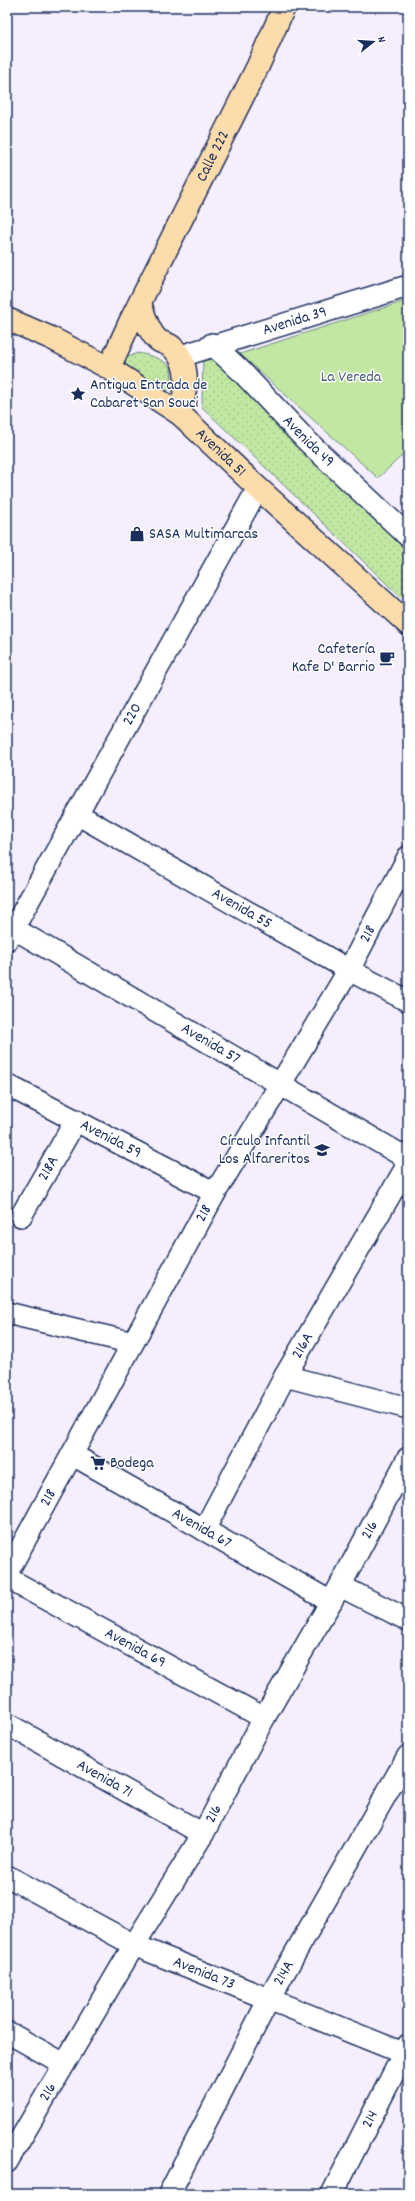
<svg xmlns="http://www.w3.org/2000/svg" width="415" height="2201" font-family="Dekko,sans-serif">
<style>
.grass{fill:url(#grass-dots);stroke:#6e8b80}
.park{fill:#c2e7a2;stroke:#6e8b80}
.lines{fill:none;stroke-linecap:round;stroke-linejoin:round}
.minor-casing{stroke:#1b2f5e;stroke-width:24}
.major-casing{stroke:#1b2f5e;stroke-width:25}
.minor{stroke:#fff;stroke-width:21}
.major{stroke:#fddcac;stroke-width:22}
.labels{text-anchor:middle;dominant-baseline:central;stroke-width:3;stroke-linejoin:round;paint-order:stroke}
.street-label{font-size:16px;fill:#1b2f5e;stroke:#fff}
.park-label{font-size:16px;fill:#455d6f;stroke:#fff}
.poi-label{font-size:16px;fill:#1b2f5e;stroke:#fff;text-anchor:start}
</style>
<defs>
<pattern id="grass-dots" width="8" height="8" patternUnits="userSpaceOnUse"><rect width="8" height="8" fill="#c2e7a2"/><path d="M2 2h.1M6 6h.1" fill="none" stroke="#a6c68e" stroke-width="1.8" stroke-linecap="round"/></pattern>
</defs>
<rect width="100%" height="100%" fill="#f5eefd"/>
<filter id="ink" filterUnits="userSpaceOnUse"><feTurbulence type="fractalNoise" baseFrequency=".025" numOctaves="2"/><feDisplacementMap in="SourceGraphic" scale="8" xChannelSelector="R" yChannelSelector="G"/><feConvolveMatrix kernelMatrix="1 2 1 2 8 2 1 2 1" color-interpolation-filters="sRGB"/></filter>
<g filter="url(#ink)">
<!-- grass -->
<path class="grass" d="M 137,353 C 150,355 161,358 171,367 L 172,387 L 167,391 C 153,387 135,375 125,364 L 127,358 Z
M 211,356 L 408,551 L 408,604 L 202,407 L 203,360 Z"/>
<!-- park -->
<path class="park" d="M 408,300 L 408,450 L 378,478 L 240,354 Z"/>
<g class="lines">
<!-- minor casing -->
<g class="minor-casing">
<g id="minor">
<path id="s1" d="M 212,344 L 241,371 L 305,439 L 408,536"/>
<path id="s2" d="M 181,356 L 408,286"/>
<path id="s3" d="M 77,814 L 349,970 L 408,1001"/>
<path id="s4" d="M 13,928 L 408,1159"/>
<path id="s5" d="M 7,940 L 258,488"/>
<path id="s6" d="M 7,1085 L 215,1193"/>
<path id="s7" d="M 21,1216 L 76,1120"/>
<path d="M 7,1313 L 133,1343"/>
<path d="M 285,1376 L 408,1408"/>
<path id="s8" d="M 73,1455 L 331,1602"/>
<path id="s9" d="M 204,1530 L 285,1376 L 408,1164"/>
<path id="s10" d="M 7,1573 L 215,1193 L 349,970 L 408,857"/>
<path id="s11" d="M 7,1578 L 264,1718"/>
<path d="M 340,1586 L 408,1620"/>
<path id="s12" d="M 7,1724 L 203,1834"/>
<path id="s13" d="M 7,1876 L 134,1945 L 408,2055"/>
<path d="M 7,2032 L 64,2064"/>
<path id="s14" d="M 7,2162 L 134,1945 L 203,1834 L 264,1718 L 340,1586 L 408,1458"/>
<path id="s15" d="M 169,2194 L 269,1999 L 408,1756"/>
<path id="s16" d="M 332,2194 L 408,2045"/>
</g>
</g>
<!-- major casing -->
<g class="major-casing">
<g id="major">
<path d="M 140,303 C 144,314 148,332 158,340 C 161,343 168,343 172,347 C 192,365 186,390 180,414"/>
<path id="s17" d="M 7,319 L 51,338 L 109,368 L 180,414 L 258,488 L 408,624"/>
<path id="s18" d="M 109,368 L 130,322 L 258,66 L 284,7"/>
</g>
</g>
<!-- minor -->
<use href="#minor" class="minor"/>
<!-- major -->
<use href="#major" class="major"/>
</g>
</g>
<!-- icons -->
<defs>
<g id="sight-bare" transform="scale(1.2)"><path d="M0-6L1.8-2.2L6-1.7L2.9 1.2L3.7 5.4L0 3.3L-3.7 5.4L-2.9 1.2L-6-1.7L-1.8-2.2Z" fill="#1b2f5e" stroke="#fff" stroke-width="2.5" paint-order="stroke"/></g>
<g id="shop-bare" transform="scale(1.2)"><path d="M-5-2.5h2.3a2.7 3.5 0 0 1 5.4 0H5L5.5 6h-11ZM-1.5-2.5h3a1.5 2.3 0 0 0-3 0Z" fill="#1b2f5e" stroke="#fff" stroke-width="2.5" paint-order="stroke"/></g>
<g id="cafe-bare" transform="scale(1.2)"><path d="M-5.5-4.5H6V0H3Q3 3.5 0 3.5H-2.5Q-5.5 3.5-5.5 0ZM3-3.2v2h1.7v-2ZM-6 4.5H4V6H-6Z" fill="#1b2f5e" stroke="#fff" stroke-width="2.5" paint-order="stroke"/></g>
<g id="school-bare" transform="scale(1.2)"><path d="M0-5L7-2L0 1L-7-2ZM-4 1L0 2.5L4 1V4Q0 6-4 4Z" fill="#1b2f5e" stroke="#fff" stroke-width="2.5" paint-order="stroke"/></g>
<g id="supermarket-bare" transform="scale(1.2)"><path d="M-6-5.5h2.5l.6 2H6L4.5 2H-2.5L-4.4-4H-6ZM-1.5 3.2a1.3 1.3 0 1 0 .1 0ZM3 3.2a1.3 1.3 0 1 0 .1 0Z" fill="#1b2f5e" stroke="#fff" stroke-width="2.5" paint-order="stroke"/></g>
</defs>
<g fill-rule="evenodd">
<use href="#sight-bare" x="78" y="394"/>
<use href="#shop-bare" x="137" y="534"/>
<use href="#cafe-bare" x="387" y="658"/>
<use href="#school-bare" x="322" y="1150"/>
<use href="#supermarket-bare" x="98" y="1463"/>
</g>
<g class="labels">
<!-- street labels -->
<g class="street-label">
<text stroke="none"><textPath href="#s18" startOffset="236">Calle 222</textPath></text>
<text stroke="none"><textPath href="#s2" startOffset="119">Avenida 39</textPath></text>
<text stroke="none"><textPath href="#s1" startOffset="137">Avenida 49</textPath></text>
<text stroke="none"><textPath href="#s17" startOffset="254">Avenida 51</textPath></text>
<text stroke="none"><textPath href="#s5" startOffset="258">220</textPath></text>
<text stroke="none"><textPath href="#s3" startOffset="190">Avenida 55</textPath></text>
<text stroke="none"><textPath href="#s10" startOffset="734">218</textPath></text>
<text stroke="none"><textPath href="#s4" startOffset="229">Avenida 57</textPath></text>
<text stroke="none"><textPath href="#s6" startOffset="117">Avenida 59</textPath></text>
<text stroke="none"><textPath href="#s7" startOffset="55">218A</textPath></text>
<text stroke="none"><textPath href="#s10" startOffset="410">218</textPath></text>
<text stroke="none"><textPath href="#s9" startOffset="209">216A</textPath></text>
<text stroke="none"><textPath href="#s10" startOffset="86">218</textPath></text>
<text stroke="none"><textPath href="#s8" startOffset="148">Avenida 67</textPath></text>
<text stroke="none"><textPath href="#s14" startOffset="729">216</textPath></text>
<text stroke="none"><textPath href="#s11" startOffset="146">Avenida 69</textPath></text>
<text stroke="none"><textPath href="#s12" startOffset="112">Avenida 71</textPath></text>
<text stroke="none"><textPath href="#s14" startOffset="405">216</textPath></text>
<text stroke="none"><textPath href="#s13" startOffset="220">Avenida 73</textPath></text>
<text stroke="none"><textPath href="#s15" startOffset="249">214A</textPath></text>
<text stroke="none"><textPath href="#s14" startOffset="81">216</textPath></text>
<text stroke="none"><textPath href="#s16" startOffset="84">214</textPath></text>
</g>
<!-- park labels -->
<g class="park-label">
<text x="351" y="377">La Vereda</text>
</g>
<!-- poi labels -->
<g class="poi-label">
<text x="90" y="385">Antigua Entrada de<tspan x="90" dy="18">Cabaret San Souci</tspan></text>
<text x="149" y="534">SASA Multimarcas</text>
<text x="375" y="649" text-anchor="end">Cafetería<tspan x="375" dy="18">Kafe D' Barrio</tspan></text>
<text x="310" y="1141" text-anchor="end">Círculo Infantil<tspan x="310" dy="18">Los Alfareritos</tspan></text>
<text x="110" y="1463">Bodega</text>
</g>
</g>
<!-- margin -->
<rect width="415" height="2201" fill="none" stroke="#fff" stroke-width="24"/>
<rect x="12" y="12" width="391" height="2177" fill="none" stroke="#1b2f5e" stroke-width="1.5" filter="url(#ink)"/>
<!-- north arrow -->
<g transform="translate(373 42) rotate(73)" stroke="#ffffff" stroke-width="3" paint-order="stroke">
<path d="M0-3L7 15L0 10L-7 15Z" fill="#1b2f5e"/>
<text y="-6" font-size="11" font-weight="bold" text-anchor="middle" fill="#1b2f5e">N</text>
</g>
</svg>
